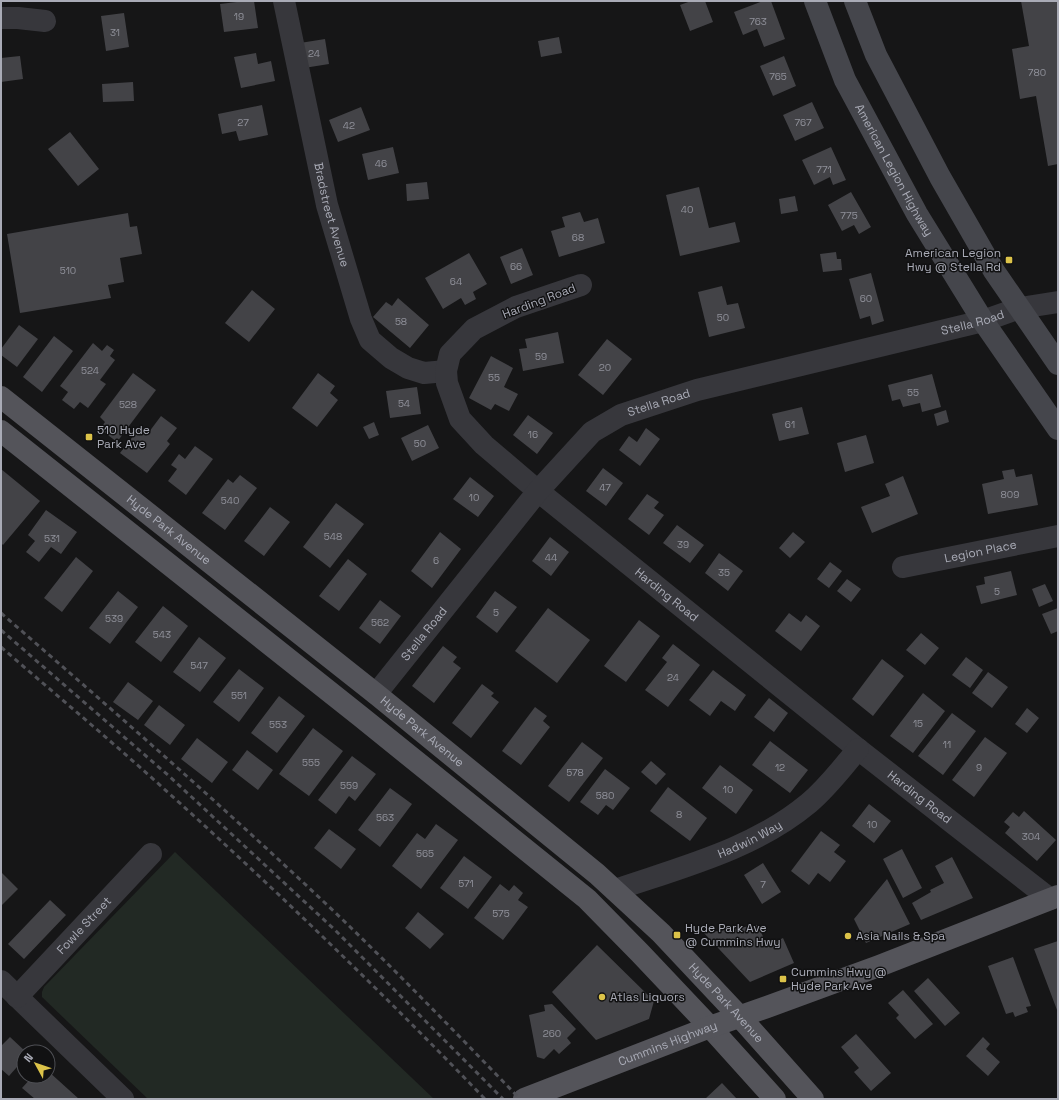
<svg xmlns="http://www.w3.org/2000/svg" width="1059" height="1100" font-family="'Space Grotesk',sans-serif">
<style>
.green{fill:#222924}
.building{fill:#434347}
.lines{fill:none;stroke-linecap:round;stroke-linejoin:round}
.minor{stroke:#37373c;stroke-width:22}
.secondary{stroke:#45464c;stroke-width:22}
.primary{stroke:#54545a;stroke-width:22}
.rail{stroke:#505157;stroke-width:3;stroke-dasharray:5 4;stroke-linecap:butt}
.poi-dot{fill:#dcc349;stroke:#111112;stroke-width:1.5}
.labels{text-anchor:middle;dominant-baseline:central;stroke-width:3;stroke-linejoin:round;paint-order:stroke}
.number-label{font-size:10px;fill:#90919a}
.street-label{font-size:12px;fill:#a9abb6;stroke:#111112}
.poi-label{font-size:12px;fill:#a9abb6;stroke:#111112;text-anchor:start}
</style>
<rect width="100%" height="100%" fill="#161617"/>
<!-- green -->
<path class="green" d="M 175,852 L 434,1099 L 148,1099 L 42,997 L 42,992 L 44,987 Z"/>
<!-- building -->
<path class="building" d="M 245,1 L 254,1 L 258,28 L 224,32 L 220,4 Z
M 691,1 L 705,1 L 713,22 L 690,31 L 680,5 Z
M 763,1 L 771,1 L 785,39 L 764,47 L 757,29 L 743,35 L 734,12 Z
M 1021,1 L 1058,1 L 1058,164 L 1048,166 L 1036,96 L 1020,99 L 1012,49 L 1029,46 Z
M 124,13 L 129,47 L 106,51 L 101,16 Z
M 559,37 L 562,53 L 541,57 L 538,41 Z
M 325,39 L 329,64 L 304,68 L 300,43 Z
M 256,53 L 258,64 L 271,61 L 275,81 L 241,88 L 234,57 Z
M 20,56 L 23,79 L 1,82 L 1,58 Z
M 784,56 L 796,86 L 773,96 L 760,66 Z
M 133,82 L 134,101 L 103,102 L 102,84 Z
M 812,102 L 824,128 L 795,141 L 783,115 Z
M 262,105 L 268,135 L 239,141 L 236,131 L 222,134 L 218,114 Z
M 361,107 L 370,130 L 338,142 L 329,120 Z
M 70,132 L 99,169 L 78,186 L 48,149 Z
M 393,147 L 399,173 L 368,180 L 362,154 Z
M 831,147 L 846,180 L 833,185 L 830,177 L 814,185 L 802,160 Z
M 427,182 L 429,199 L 407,201 L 406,184 Z
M 699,187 L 709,228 L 735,222 L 740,242 L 680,256 L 666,195 Z
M 851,192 L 871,227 L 859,234 L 854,225 L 842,231 L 828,205 Z
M 795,196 L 798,211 L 781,214 L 779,199 Z
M 580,212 L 584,222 L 598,218 L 605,243 L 559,257 L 551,231 L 565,227 L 562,217 Z
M 128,213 L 130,227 L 137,226 L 142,254 L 120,258 L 124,282 L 108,285 L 111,298 L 20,313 L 7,234 Z
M 522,248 L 533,275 L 511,284 L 500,257 Z
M 836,252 L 837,259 L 841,259 L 842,270 L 823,272 L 820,254 Z
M 469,253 L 487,284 L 473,292 L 476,299 L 465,305 L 461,298 L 443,309 L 425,278 Z
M 871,273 L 884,321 L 872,325 L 870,316 L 860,319 L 849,279 Z
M 722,286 L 727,305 L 738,303 L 745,328 L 709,337 L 698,292 Z
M 252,290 L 275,309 L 249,342 L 225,323 Z
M 398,298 L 429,325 L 410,348 L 373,317 L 386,302 L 392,306 Z
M 19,325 L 38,339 L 17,367 L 1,355 L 1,349 Z
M 558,332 L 564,363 L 523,371 L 519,349 L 527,348 L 525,339 Z
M 54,336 L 73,351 L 42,392 L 23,377 Z
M 607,339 L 632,359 L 603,395 L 578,375 Z
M 93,343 L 102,351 L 107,345 L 114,350 L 110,356 L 115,360 L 100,380 L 106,384 L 88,408 L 80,402 L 74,409 L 62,400 L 68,392 L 60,386 Z
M 491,356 L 513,368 L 504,387 L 518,394 L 509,411 L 495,404 L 491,410 L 469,398 Z
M 133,373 L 156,390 L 117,442 L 100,429 L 105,422 L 100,417 Z
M 318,373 L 335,386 L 330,393 L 338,400 L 317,427 L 292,408 Z
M 932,374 L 941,407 L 922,412 L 920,403 L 903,407 L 900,399 L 892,401 L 888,385 Z
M 417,387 L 421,414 L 390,418 L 386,391 Z
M 802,407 L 809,434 L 779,441 L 772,414 Z
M 946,410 L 949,422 L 937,426 L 934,414 Z
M 528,415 L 553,433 L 537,454 L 513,435 Z
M 161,416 L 177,428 L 167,441 L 170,444 L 147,473 L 120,453 L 141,426 L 149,432 Z
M 374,422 L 379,435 L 369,439 L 363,427 Z
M 428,425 L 439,448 L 412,461 L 401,438 Z
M 646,428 L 660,439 L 640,466 L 619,450 L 629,436 L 637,442 Z
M 866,435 L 874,463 L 845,472 L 837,443 Z
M 195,446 L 213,459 L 186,495 L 168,481 L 177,469 L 171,465 L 179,454 L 185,459 Z
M 603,468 L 623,483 L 606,506 L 586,491 Z
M 1,469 L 40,501 L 3,545 L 1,543 Z
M 1014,469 L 1016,477 L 1032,474 L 1038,505 L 988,514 L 982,484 L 1004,479 L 1002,471 Z
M 240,475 L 257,488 L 225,530 L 202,513 L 228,479 L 233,483 Z
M 903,476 L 918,514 L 872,533 L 861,507 L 890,496 L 885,484 Z
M 470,477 L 494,496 L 478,517 L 453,499 Z
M 647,494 L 659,502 L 654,508 L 664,515 L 649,535 L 628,519 Z
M 336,503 L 364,524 L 330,568 L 303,547 Z
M 270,507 L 290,522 L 264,556 L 244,541 Z
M 46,510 L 77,532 L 61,554 L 51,547 L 39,562 L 26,552 L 35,541 L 28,535 Z
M 677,525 L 704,545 L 690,563 L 663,543 Z
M 440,532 L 461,549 L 432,588 L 411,571 Z
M 793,532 L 805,542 L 790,558 L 779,548 Z
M 550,537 L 569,552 L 551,576 L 532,561 Z
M 719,553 L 743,571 L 728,591 L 705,573 Z
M 76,557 L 93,571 L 62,612 L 44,598 Z
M 348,559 L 367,574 L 339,611 L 319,596 Z
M 830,562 L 842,571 L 829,588 L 817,579 Z
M 1011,571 L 1017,595 L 981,604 L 976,586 L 985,584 L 984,577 Z
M 847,579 L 861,589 L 851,602 L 837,591 Z
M 1045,584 L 1053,601 L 1039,607 L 1032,589 Z
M 118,591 L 138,607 L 110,644 L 89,628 Z
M 495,591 L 517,607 L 497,633 L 476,617 Z
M 380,600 L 401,616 L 380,644 L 359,628 Z
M 163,606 L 188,626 L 161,662 L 135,642 Z
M 548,608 L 590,640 L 557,683 L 515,651 Z
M 1058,608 L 1058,631 L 1051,634 L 1042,614 Z
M 789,613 L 801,622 L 806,615 L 820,626 L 801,651 L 775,631 Z
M 639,620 L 660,636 L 626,682 L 604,666 Z
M 921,633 L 939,648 L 925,665 L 906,650 Z
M 199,637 L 226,658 L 200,692 L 173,672 Z
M 673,644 L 700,665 L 668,707 L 645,690 L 667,662 L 662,658 Z
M 443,646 L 457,657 L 453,662 L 461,668 L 434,703 L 412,686 Z
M 966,657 L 983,670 L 970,688 L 952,675 Z
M 882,659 L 904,676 L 873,716 L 852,699 Z
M 239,669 L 264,688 L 239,722 L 213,702 Z
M 713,670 L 746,695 L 735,711 L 721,701 L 710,716 L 689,700 Z
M 988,672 L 1008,687 L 992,708 L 972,693 Z
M 128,682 L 153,701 L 138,720 L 113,702 Z
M 482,684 L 494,693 L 491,696 L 499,702 L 471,738 L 452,723 Z
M 923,693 L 945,711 L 913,753 L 890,736 Z
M 279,696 L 305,716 L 277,753 L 251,733 Z
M 769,698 L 788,713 L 774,732 L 754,717 Z
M 159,705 L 185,725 L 170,745 L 144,725 Z
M 535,707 L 547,716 L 543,721 L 550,727 L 521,765 L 502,751 Z
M 1027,708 L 1039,718 L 1027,733 L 1015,724 Z
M 952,713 L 976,731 L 943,775 L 918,756 Z
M 313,728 L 343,751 L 309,796 L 279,774 Z
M 985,737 L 1007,753 L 974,797 L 952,780 Z
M 197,738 L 228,762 L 212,783 L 181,759 Z
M 770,741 L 808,770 L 790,793 L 752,765 Z
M 582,742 L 603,758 L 569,802 L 548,786 Z
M 247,750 L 273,770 L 258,790 L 232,770 Z
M 352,756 L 376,774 L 355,801 L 349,796 L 336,814 L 318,800 Z
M 651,761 L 666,774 L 656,785 L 641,772 Z
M 720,765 L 753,790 L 736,814 L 702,788 Z
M 605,769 L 630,788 L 613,810 L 606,805 L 598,815 L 580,802 Z
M 668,787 L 707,818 L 690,841 L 650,811 Z
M 390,788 L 412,804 L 380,847 L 358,830 Z
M 869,804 L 891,821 L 874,843 L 852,826 Z
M 1024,811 L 1056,840 L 1037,861 L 1005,833 L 1010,827 L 1004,822 L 1013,812 L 1019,817 Z
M 436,824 L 458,840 L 421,889 L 392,866 L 417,833 L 425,839 Z
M 329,829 L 356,849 L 341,869 L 314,848 Z
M 821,831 L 840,845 L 834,852 L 846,861 L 830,882 L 818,873 L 809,885 L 791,871 Z
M 902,849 L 922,888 L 903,898 L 883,859 Z
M 464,856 L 492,877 L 468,909 L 440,888 Z
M 952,857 L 973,898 L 921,920 L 912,903 L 931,892 L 930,890 L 944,883 L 935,866 Z
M 763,863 L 781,892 L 762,904 L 744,875 Z
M 1,872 L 18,889 L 1,906 Z
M 887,879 L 910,924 L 866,943 L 854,919 Z
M 500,884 L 509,891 L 514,885 L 523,893 L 518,900 L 528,907 L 503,940 L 474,918 Z
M 50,900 L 66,915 L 24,959 L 8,944 Z
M 418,912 L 444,934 L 430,949 L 405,928 Z
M 758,925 L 767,946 L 783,938 L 794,963 L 750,982 L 704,933 Z
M 1058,941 L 1058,1010 L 1057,1010 L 1034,949 Z
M 597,945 L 654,1001 L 649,1019 L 596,1040 L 552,992 Z
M 1013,957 L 1031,1006 L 1026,1007 L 1028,1012 L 1015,1017 L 1013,1012 L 1006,1014 L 988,966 Z
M 928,978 L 960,1013 L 945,1026 L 914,991 Z
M 903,990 L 933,1024 L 915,1039 L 896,1018 L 899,1015 L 888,1003 Z
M 552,1004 L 576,1029 L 567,1038 L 571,1043 L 559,1054 L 554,1049 L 544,1059 L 537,1057 L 529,1015 L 545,1011 L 544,1005 Z
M 856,1034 L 891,1073 L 871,1091 L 854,1072 L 859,1068 L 841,1047 Z
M 10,1037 L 26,1052 L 24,1052 L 24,1059 L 9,1076 L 1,1069 L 1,1046 Z
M 983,1037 L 990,1044 L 986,1049 L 1000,1062 L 988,1076 L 966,1056 Z
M 48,1071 L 79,1099 L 35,1099 L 22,1088 L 33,1076 L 48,1076 Z
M 722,1083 L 737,1099 L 705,1099 Z"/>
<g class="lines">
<!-- minor -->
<g class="minor">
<path id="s1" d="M 284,1 L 327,205 L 361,319 L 370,340 L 391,358 L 408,368 L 424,373 L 446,371"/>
<path d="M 1,18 L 18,18 L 45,21"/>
<path id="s2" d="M 581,285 L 516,307 L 474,329 L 450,354 L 446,371 L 447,383 L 460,419 L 484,445 L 538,491 L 858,749 L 1050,899"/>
<path id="s3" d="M 903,567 L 1058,536"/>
<path id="s4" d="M 376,694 L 538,491 L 592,432 L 621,415 L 697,390 L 983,321 L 1020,308 L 1058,302"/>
<path id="s5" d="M 615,890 C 682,867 754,849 809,803 C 828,787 842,768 858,749"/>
<path d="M 1,981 L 123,1099"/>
<path id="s6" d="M 17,997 L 151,854"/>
</g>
<!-- secondary -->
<g class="secondary">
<path id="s7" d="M 815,1 L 845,80 L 917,214 L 983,321 L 1058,429"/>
<path d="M 855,1 L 876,55 L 940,177 L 994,271 L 1058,364"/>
</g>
<!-- primary -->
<g class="primary">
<path id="s8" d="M 1,397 L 376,694 L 597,874 L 661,933 L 739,1016 L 813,1099"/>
<path d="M 1,431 L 360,716 L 587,899 L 640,953 L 710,1027 L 775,1099"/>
<path id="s9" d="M 524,1099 L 710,1027 L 767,1007 L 879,966 L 1058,896"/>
</g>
<!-- rail -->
<path class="rail" d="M 1,613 C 117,714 233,815 344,921 C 404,979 462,1039 520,1099
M 1,630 L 169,776 L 335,930 L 503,1099
M 1,647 C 55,694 109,739 162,787 C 273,887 381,991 485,1099"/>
</g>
<!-- markers -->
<g class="poi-dot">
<rect x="1005" y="256" width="8" height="8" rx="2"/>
<rect x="85" y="433" width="8" height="8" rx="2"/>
<rect x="673" y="931" width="8" height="8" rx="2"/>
<circle cx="848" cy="936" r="4"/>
<rect x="779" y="975" width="8" height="8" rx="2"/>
<circle cx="602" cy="997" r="4"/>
</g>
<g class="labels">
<!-- number labels -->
<g class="number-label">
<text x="239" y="16">19</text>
<text x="758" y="21">763</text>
<text x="115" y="32">31</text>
<text x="314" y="53">24</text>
<text x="1037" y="72">780</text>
<text x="778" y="76">765</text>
<text x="243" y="122">27</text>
<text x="803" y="122">767</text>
<text x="349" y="125">42</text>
<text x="381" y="163">46</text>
<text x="824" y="169">771</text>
<text x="687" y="209">40</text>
<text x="849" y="215">775</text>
<text x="578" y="237">68</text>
<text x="516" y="266">66</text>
<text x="68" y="270">510</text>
<text x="456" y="281">64</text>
<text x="866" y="298">60</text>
<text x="723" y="317">50</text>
<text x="401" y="321">58</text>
<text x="541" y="356">59</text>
<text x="605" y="367">20</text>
<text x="90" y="370">524</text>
<text x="494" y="377">55</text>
<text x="913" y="392">55</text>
<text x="404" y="403">54</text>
<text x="128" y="404">528</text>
<text x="790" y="424">61</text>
<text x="533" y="434">16</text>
<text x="420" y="443">50</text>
<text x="605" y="487">47</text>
<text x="1010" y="494">809</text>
<text x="474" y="497">10</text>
<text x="230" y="500">540</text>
<text x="333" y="536">548</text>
<text x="52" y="538">531</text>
<text x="683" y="544">39</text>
<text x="551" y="557">44</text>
<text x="436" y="560">6</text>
<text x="724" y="572">35</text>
<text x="997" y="591">5</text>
<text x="496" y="612">5</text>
<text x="114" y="618">539</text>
<text x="380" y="622">562</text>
<text x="162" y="634">543</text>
<text x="199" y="665">547</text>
<text x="673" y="677">24</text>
<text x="239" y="695">551</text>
<text x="918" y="723">15</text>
<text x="278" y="724">553</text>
<text x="947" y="744">11</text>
<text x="311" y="762">555</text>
<text x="780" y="767">12</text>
<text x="979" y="767">9</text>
<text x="575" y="772">578</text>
<text x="349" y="785">559</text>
<text x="728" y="789">10</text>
<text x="605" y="795">580</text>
<text x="679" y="814">8</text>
<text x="385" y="817">563</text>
<text x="872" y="824">10</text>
<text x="1031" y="836">304</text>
<text x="425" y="853">565</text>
<text x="466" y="883">571</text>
<text x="763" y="884">7</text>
<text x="501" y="913">575</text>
<text x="552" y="1033">260</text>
</g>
<!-- street labels -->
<g class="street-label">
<text stroke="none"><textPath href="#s7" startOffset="187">American Legion Highway</textPath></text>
<text stroke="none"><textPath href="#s1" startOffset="219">Bradstreet Avenue</textPath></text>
<text transform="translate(539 301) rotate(-21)">Harding Road</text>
<text stroke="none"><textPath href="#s4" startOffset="737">Stella Road</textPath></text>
<text stroke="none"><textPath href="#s4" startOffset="413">Stella Road</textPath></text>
<text stroke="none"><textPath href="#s8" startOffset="214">Hyde Park Avenue</textPath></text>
<text stroke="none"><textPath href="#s3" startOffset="79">Legion Place</textPath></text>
<text stroke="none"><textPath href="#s2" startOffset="490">Harding Road</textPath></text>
<text stroke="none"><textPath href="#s4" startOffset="77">Stella Road</textPath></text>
<text stroke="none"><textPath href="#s8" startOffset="538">Hyde Park Avenue</textPath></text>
<text stroke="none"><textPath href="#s2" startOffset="814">Harding Road</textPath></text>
<text stroke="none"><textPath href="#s5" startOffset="144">Hadwin Way</textPath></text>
<text stroke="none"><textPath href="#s6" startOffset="98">Fowle Street</textPath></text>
<text stroke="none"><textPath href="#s8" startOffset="946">Hyde Park Avenue</textPath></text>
<text stroke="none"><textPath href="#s9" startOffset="154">Cummins Highway</textPath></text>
</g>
<!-- poi labels -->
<g class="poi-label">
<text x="1001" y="253" text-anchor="end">American Legion<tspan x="1001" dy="14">Hwy @ Stella Rd</tspan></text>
<text x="97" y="430">510 Hyde<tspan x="97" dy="14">Park Ave</tspan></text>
<text x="685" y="928">Hyde Park Ave<tspan x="685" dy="14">@ Cummins Hwy</tspan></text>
<text x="856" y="936">Asia Nails &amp; Spa</text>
<text x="791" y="972">Cummins Hwy @<tspan x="791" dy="14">Hyde Park Ave</tspan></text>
<text x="610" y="997">Atlas Liquors</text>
</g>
</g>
<!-- border -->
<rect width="1059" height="1100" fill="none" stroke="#a9abb6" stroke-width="4"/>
<!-- north arrow -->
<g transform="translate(36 1064) rotate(310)"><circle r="19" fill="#111112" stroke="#4e4f54"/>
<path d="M0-3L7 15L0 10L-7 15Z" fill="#dcc349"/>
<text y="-6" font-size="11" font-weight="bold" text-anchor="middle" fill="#a9abb6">N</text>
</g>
</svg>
